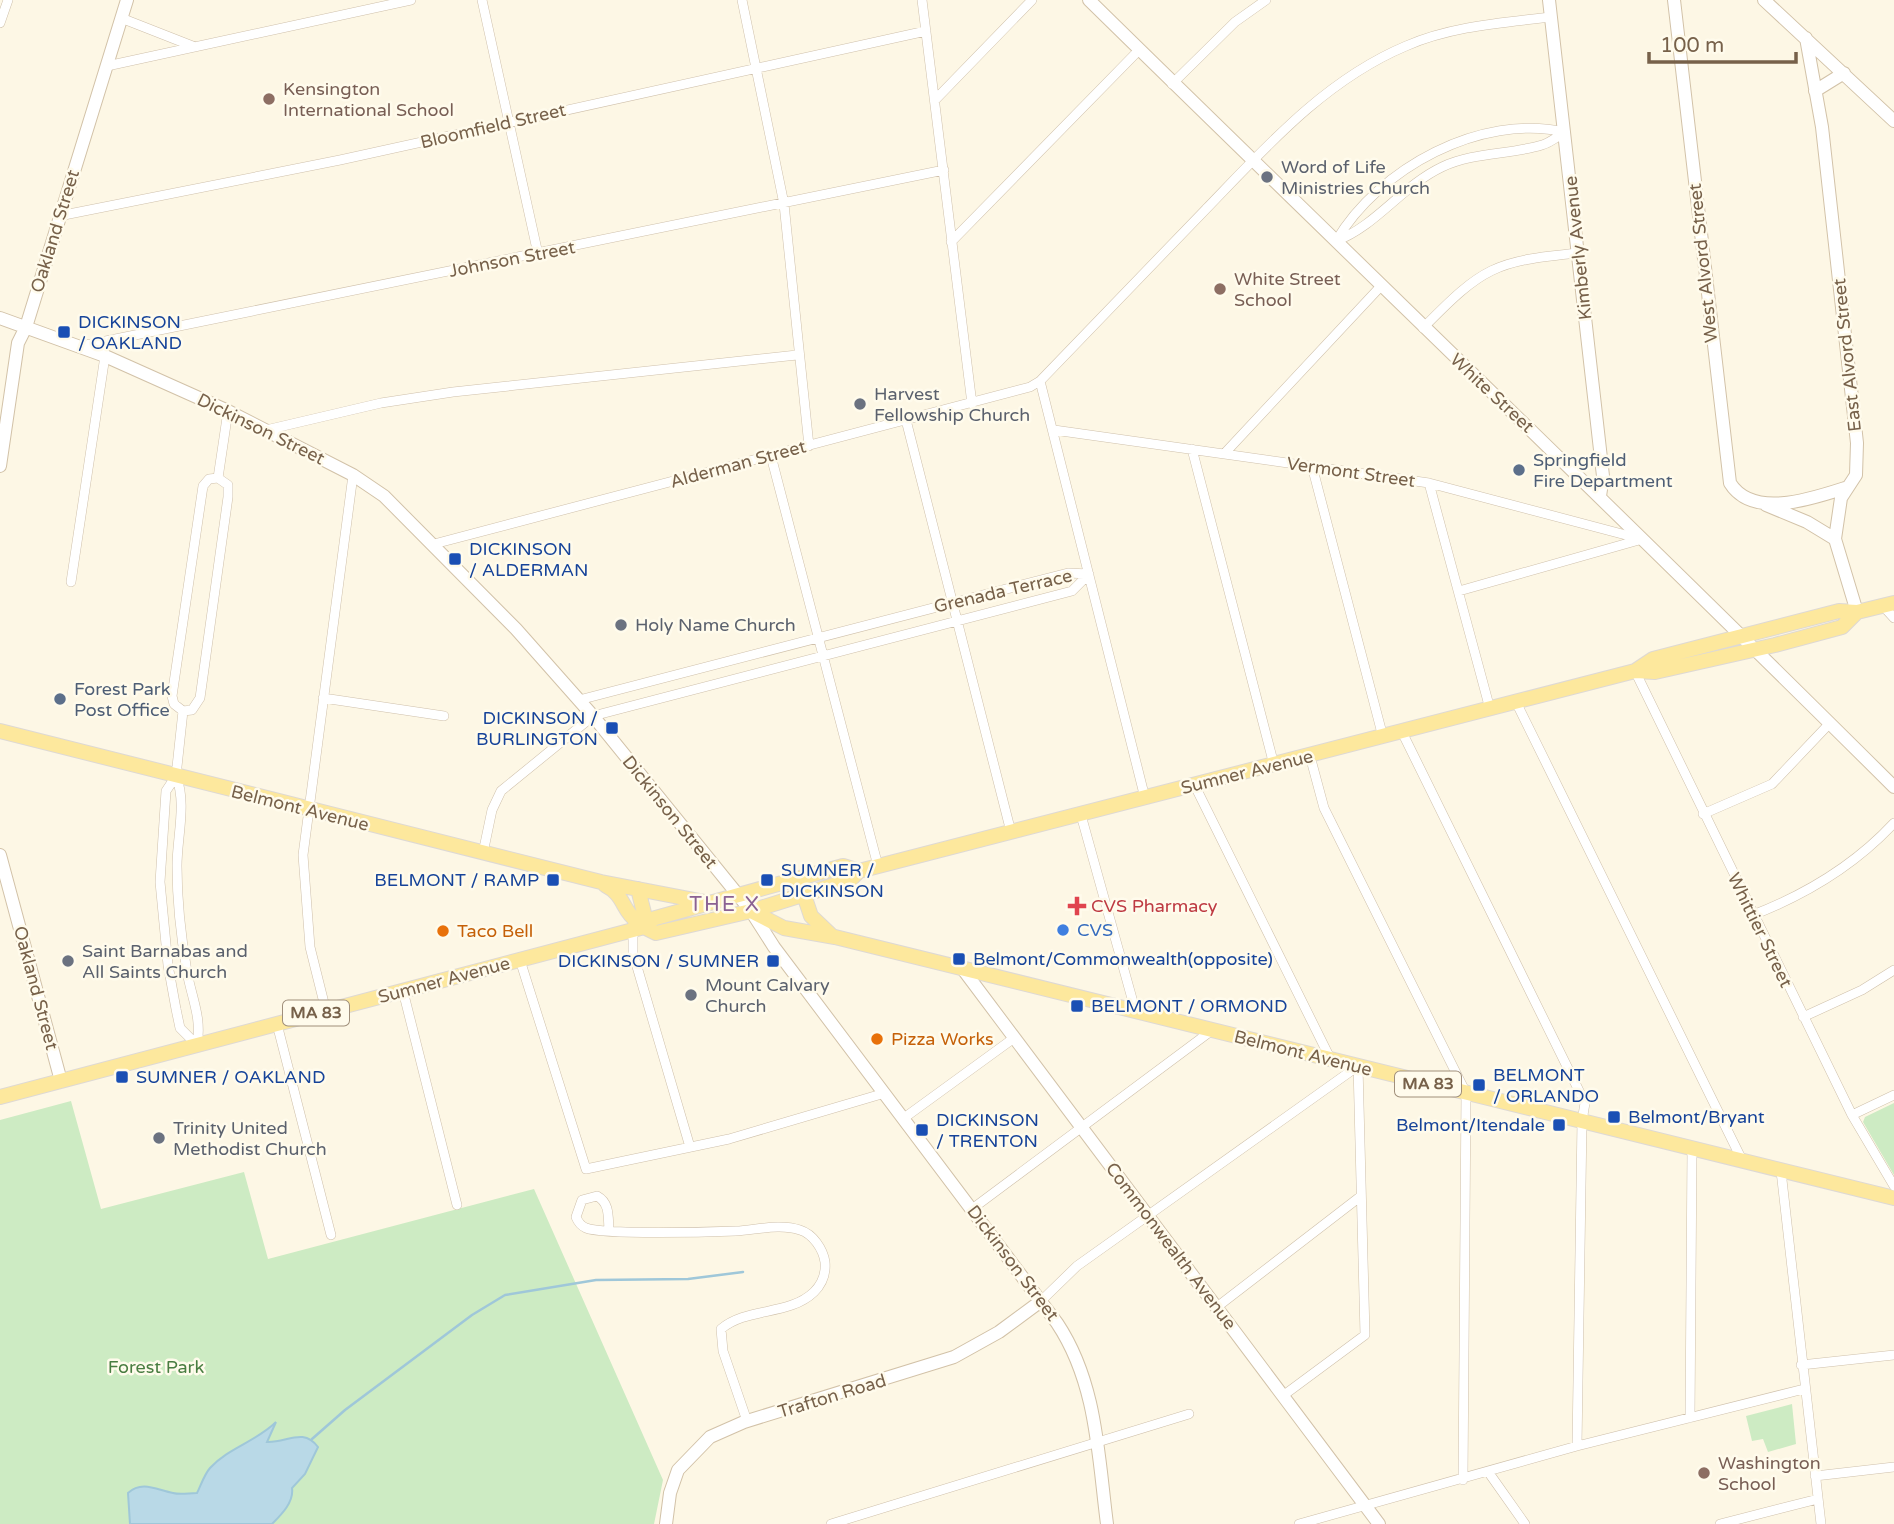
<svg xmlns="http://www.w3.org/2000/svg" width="1894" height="1524" font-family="'Varela Round',sans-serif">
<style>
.green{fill:#cdebc3}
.water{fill:#b9d9e7;stroke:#9fc7d9;stroke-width:2}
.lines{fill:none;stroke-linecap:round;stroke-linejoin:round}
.stream{stroke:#9fc7d9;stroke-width:2.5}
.street-casing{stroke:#cfc0ab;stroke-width:10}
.secondary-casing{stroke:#d2c2a8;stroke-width:14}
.primary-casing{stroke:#ded9d4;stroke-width:16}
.street{stroke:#fff;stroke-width:9}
.secondary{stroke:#fff;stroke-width:12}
.primary{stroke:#fde89d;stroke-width:14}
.education-dot{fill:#8d6e63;stroke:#fffbec;stroke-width:2.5}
.worship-dot{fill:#6b7280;stroke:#fffbec;stroke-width:2.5}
.transit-dot{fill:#1a4fb4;stroke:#fffbec;stroke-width:2.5}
.service-dot{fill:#5c6f8a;stroke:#fffbec;stroke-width:2.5}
.health-dot{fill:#e0444e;stroke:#fffbec;stroke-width:2.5}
.shop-dot{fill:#3f7fe0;stroke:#fffbec;stroke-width:2.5}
.food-dot{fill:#e8710a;stroke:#fffbec;stroke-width:2.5}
.labels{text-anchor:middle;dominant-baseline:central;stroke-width:5;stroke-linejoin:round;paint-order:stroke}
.shield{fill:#fffbec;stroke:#a08f7b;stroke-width:2}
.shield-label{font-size:16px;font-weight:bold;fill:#77614a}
.education-label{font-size:18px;fill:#785e54;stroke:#fffbec;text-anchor:start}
.street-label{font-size:18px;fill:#77614a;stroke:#fffbec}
.worship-label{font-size:18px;fill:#5b616d;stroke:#fffbec;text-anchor:start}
.transit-label{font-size:18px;fill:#164399;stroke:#fffbec;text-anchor:start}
.service-label{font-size:18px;fill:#4e5e75;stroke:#fffbec;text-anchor:start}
.health-label{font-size:18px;fill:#be3a42;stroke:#fffbec;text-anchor:start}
.shop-label{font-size:18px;fill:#366cbe;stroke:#fffbec;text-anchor:start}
.food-label{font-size:18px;fill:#c56008;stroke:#fffbec;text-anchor:start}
.park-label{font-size:18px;fill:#497d41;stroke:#fffbec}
.quarter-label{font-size:21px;letter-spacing:2px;fill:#8b6193;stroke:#fffbec}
</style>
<rect width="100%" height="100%" fill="#fdf7e5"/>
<!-- green -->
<path class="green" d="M 71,1101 L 101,1209 L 244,1172 L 268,1259 L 534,1189 L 663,1480 L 654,1524 L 0,1524 L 0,1120 Z
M 1894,1103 L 1894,1175 L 1863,1122 L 1865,1117 Z
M 1792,1404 L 1796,1444 L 1768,1452 L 1763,1439 L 1752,1441 L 1746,1416 Z"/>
<!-- water -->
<path class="water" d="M 276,1422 L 267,1442 C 287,1443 303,1427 318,1447 L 305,1474 L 292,1488 C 294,1502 282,1514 272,1524 L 130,1524 L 128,1493 C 142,1480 157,1490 173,1493 C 180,1495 189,1493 197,1493 C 201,1485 204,1475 210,1468 C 228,1448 257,1441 276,1422 Z"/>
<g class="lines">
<!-- stream -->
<path class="stream" d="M 312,1439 L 345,1410 L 472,1315 L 505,1295 L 596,1280 L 688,1279 L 743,1272"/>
<!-- street casing -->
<g class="street-casing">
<path id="street" d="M 482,0 L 538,254
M 742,0 L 784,204 L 809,446
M 922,0 L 972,404
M 121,18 L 195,47
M 0,23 L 8,0
M 107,66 L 411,0
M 1172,84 L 1235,22 L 1266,0
M 935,100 L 1032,0
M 59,216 L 340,160 L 926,31
M 1336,241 C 1379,168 1481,113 1565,132
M 1336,241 C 1376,226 1402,186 1442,167 C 1474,152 1509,155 1542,145 C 1550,143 1558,136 1565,132
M 951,242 L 1139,50
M 1423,328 C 1483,267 1494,261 1579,253
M 81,346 L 944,170
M 1040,381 L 1145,798
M 906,420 L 1011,832
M 266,430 L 381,403 L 453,392 L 797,355
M 1054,430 L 1429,483 L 1641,539
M 1192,449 L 1274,765
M 1224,454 L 1381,286
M 771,456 L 878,866
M 1312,466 L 1383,737
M 218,478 L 228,485 L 228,497 L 200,698 L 192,710 L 183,711 L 174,704 L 172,696 L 203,486 L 209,479 Z
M 218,478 L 228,411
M 1429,483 L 1490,709
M 434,544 L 1030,387 L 1040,381 C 1096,323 1151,266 1206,209 C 1266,147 1325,80 1406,46 C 1452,26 1502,23 1551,17
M 71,582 L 105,356
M 1459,591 L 1639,540
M 1883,606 L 1894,618
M 1635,671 L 1852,1115 L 1894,1186
M 323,698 L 444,716
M 579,700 L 1068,573 L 1089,574
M 1516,702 L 1743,1162
M 183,711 L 176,776 L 166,791 L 160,882 L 168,965 L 176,1009 L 180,1028 L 197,1045
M 1402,732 L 1585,1103 L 1582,1121 L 1577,1446
M 1310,756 L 1324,808 L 1466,1093 L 1463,1480
M 176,776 C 187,803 177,837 177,866 C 177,901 181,937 187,972 C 192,999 202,1018 197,1045
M 1195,786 L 1331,1060
M 1703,814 L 1772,784 L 1830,723
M 1081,815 L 1136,1013
M 483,853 L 492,810 L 501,791 L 593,716 L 1072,591 L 1089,574
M 1753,915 C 1807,894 1854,866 1894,823
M 633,930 L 633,953 L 690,1147
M 520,960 L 586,1169 L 729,1139 L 885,1093
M 403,991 L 457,1205
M 326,1011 L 310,947 L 303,855 L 353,475
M 1803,1017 L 1862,990 L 1894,970
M 277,1024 L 331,1235
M 1852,1115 L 1894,1095
M 904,1118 L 1014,1038
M 1781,1171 L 1821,1524
M 972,1209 L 1211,1031
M 609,1230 C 608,1217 610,1203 597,1196 L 582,1200 L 576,1217 C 578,1222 581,1226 586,1228 C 604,1235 711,1232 736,1231 C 756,1230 780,1223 800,1230 C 813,1234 823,1249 825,1262 C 826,1273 822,1284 814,1292 C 789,1316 747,1307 721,1329 L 723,1351 L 747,1421
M 1041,1301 L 1077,1266 L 1358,1066
M 1217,1307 L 1361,1196
M 1801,1365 L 1894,1355
M 1284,1395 L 1365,1335 L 1358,1066
M 1690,1418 L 1692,1149
M 1489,1473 L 1525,1524
M 1815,1476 L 1894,1467
M 831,1524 L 1189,1414
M 1299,1524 L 1577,1446 L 1804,1389
M 1720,1524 L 1818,1499"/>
</g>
<!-- secondary casing -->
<g class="secondary-casing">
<path id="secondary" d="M 1089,0 C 1357,263 1628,522 1894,787
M 1549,0 L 1603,476 L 1600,496
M 1674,0 L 1730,483 C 1753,520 1814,498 1848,487
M 1764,0 L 1894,121
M 1806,38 L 1822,127 L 1857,443 L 1856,475 L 1841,498 L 1835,539 L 1857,612
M 1815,91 L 1844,73
M 0,318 L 105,356 L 228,411 L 353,475 L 384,496 L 516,629 L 593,716 L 751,911 L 774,947 L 1057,1323 C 1097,1383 1098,1455 1107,1524
M 0,466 L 18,343 L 26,327 L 127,0
M 1766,505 L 1807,522 L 1835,539
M 0,855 L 61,1081
M 962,968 L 1379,1524
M 666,1524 L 670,1493 L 678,1470 L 710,1437 L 744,1422 L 954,1357 L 999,1332 L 1041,1301"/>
</g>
<!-- primary casing -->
<g class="primary-casing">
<path id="primary" d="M 1635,671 L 1655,672 L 1775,645 L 1842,627 L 1857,612
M 0,731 L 601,882 L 705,902
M 605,885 C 625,895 622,911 637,921
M 802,889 L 811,916 L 831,935
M 751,911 L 784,928 L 835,937 L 1894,1198
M 644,927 L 656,933 L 751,911 L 850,880 L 859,871 L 1635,671 L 1653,659 L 1839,611 L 1857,612 L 1894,603
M 633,929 L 644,913 L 638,889
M 0,1097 L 633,930 L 644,927 L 652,919 L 843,866 L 859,871"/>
</g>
<!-- street -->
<use href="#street" class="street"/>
<!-- secondary -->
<use href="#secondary" class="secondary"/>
<!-- primary -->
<use href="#primary" class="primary"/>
</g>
<!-- markers -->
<g class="education-dot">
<circle cx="269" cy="99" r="7"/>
<circle cx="1220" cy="289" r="7"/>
<circle cx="1704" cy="1473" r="7"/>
</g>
<g class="worship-dot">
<circle cx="1267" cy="177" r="7"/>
<circle cx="860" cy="404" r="7"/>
<circle cx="621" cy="625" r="7"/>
<circle cx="68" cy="961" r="7"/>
<circle cx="691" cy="995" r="7"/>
<circle cx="159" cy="1138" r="7"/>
</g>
<g class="transit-dot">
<rect x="57" y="325" width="14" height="14" rx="3.5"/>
<rect x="448" y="552" width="14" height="14" rx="3.5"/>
<rect x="605" y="721" width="14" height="14" rx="3.5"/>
<rect x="546" y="873" width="14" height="14" rx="3.5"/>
<rect x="760" y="873" width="14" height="14" rx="3.5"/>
<rect x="952" y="952" width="14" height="14" rx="3.5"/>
<rect x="766" y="954" width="14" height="14" rx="3.5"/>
<rect x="1070" y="999" width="14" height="14" rx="3.5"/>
<rect x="115" y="1070" width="14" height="14" rx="3.5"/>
<rect x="1472" y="1078" width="14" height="14" rx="3.5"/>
<rect x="1607" y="1110" width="14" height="14" rx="3.5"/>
<rect x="1552" y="1118" width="14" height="14" rx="3.5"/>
<rect x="915" y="1123" width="14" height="14" rx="3.5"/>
</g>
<g class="service-dot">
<circle cx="1519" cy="470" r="7"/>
<circle cx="60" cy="699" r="7"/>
</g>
<path class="health-dot" d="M1073.5 895.5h7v7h7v7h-7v7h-7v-7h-7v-7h7z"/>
<circle class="shop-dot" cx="1063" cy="930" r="7"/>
<g class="food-dot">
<circle cx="443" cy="931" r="7"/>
<circle cx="877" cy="1039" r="7"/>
</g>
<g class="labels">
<!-- shield labels -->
<g class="shield">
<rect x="283" y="1000.5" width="66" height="25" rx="5"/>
<rect x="1395" y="1071.5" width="66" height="25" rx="5"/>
</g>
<g class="shield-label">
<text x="316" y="1013">MA 83</text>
<text x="1428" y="1084">MA 83</text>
</g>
<!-- education labels -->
<g class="education-label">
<text x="283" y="89">Kensington<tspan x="283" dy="21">International School</tspan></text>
<text x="1234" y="279">White Street<tspan x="1234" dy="21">School</tspan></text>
<text x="1718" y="1463">Washington<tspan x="1718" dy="21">School</tspan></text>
</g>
<!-- street labels -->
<g class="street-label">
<text transform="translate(493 126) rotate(-13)">Bloomfield Street</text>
<text transform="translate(55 231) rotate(-73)">Oakland Street</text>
<text transform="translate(1578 248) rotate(-96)">Kimberly Avenue</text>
<text transform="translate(512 259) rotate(-11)">Johnson Street</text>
<text transform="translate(1703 263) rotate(-96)">West Alvord Street</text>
<text transform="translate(1847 355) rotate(-96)">East Alvord Street</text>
<text transform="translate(1492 393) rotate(43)">White Street</text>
<text transform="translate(261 429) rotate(26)">Dickinson Street</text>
<text transform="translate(738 464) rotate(-15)">Alderman Street</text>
<text transform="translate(1351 472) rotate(8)">Vermont Street</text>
<text transform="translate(1003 591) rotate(-13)">Grenada Terrace</text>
<text transform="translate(1247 772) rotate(-14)">Sumner Avenue</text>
<text transform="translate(300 808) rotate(14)">Belmont Avenue</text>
<text transform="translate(670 812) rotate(51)">Dickinson Street</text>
<text transform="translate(1760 930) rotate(64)">Whittier Street</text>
<text transform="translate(444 980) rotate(-15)">Sumner Avenue</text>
<text transform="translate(36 988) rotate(75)">Oakland Street</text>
<text transform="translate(1303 1053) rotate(14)">Belmont Avenue</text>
<text transform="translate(1171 1246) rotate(53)">Commonwealth Avenue</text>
<text transform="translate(1013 1263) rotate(53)">Dickinson Street</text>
<text transform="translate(832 1396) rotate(-17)">Trafton Road</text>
</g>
<!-- worship labels -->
<g class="worship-label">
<text x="1281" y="167">Word of Life<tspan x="1281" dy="21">Ministries Church</tspan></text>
<text x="874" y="394">Harvest<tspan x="874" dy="21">Fellowship Church</tspan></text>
<text x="635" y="625">Holy Name Church</text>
<text x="82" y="951">Saint Barnabas and<tspan x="82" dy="21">All Saints Church</tspan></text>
<text x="705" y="985">Mount Calvary<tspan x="705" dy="21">Church</tspan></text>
<text x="173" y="1128">Trinity United<tspan x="173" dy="21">Methodist Church</tspan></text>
</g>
<!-- transit labels -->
<g class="transit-label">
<text x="78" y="322">DICKINSON<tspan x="78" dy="21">/ OAKLAND</tspan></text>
<text x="469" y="549">DICKINSON<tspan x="469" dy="21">/ ALDERMAN</tspan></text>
<text x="598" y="718" text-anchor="end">DICKINSON /<tspan x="598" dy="21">BURLINGTON</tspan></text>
<text x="781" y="870">SUMNER /<tspan x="781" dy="21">DICKINSON</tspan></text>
<text x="539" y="880" text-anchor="end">BELMONT / RAMP</text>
<text x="973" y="959">Belmont/Commonwealth(opposite)</text>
<text x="759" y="961" text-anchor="end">DICKINSON / SUMNER</text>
<text x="1091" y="1006">BELMONT / ORMOND</text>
<text x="1493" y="1075">BELMONT<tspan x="1493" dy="21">/ ORLANDO</tspan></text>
<text x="136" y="1077">SUMNER / OAKLAND</text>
<text x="1628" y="1117">Belmont/Bryant</text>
<text x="936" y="1120">DICKINSON<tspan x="936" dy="21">/ TRENTON</tspan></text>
<text x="1545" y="1125" text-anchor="end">Belmont/Itendale</text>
</g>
<!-- service labels -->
<g class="service-label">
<text x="1533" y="460">Springfield<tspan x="1533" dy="21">Fire Department</tspan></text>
<text x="74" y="689">Forest Park<tspan x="74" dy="21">Post Office</tspan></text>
</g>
<!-- health labels -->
<g class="health-label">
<text x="1091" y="906">CVS Pharmacy</text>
</g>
<!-- shop labels -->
<g class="shop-label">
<text x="1077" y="930">CVS</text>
</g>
<!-- food labels -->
<g class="food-label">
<text x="457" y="931">Taco Bell</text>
<text x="891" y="1039">Pizza Works</text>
</g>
<!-- park labels -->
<g class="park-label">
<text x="156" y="1367">Forest Park</text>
</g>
<!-- quarter labels -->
<g class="quarter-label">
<text x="725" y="904">THE X</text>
</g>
</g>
<!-- scale -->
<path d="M1649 52v10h147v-10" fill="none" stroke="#77614a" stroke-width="3.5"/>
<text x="1660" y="52" font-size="21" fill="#77614a" stroke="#fffbec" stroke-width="5" paint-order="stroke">100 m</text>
</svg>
